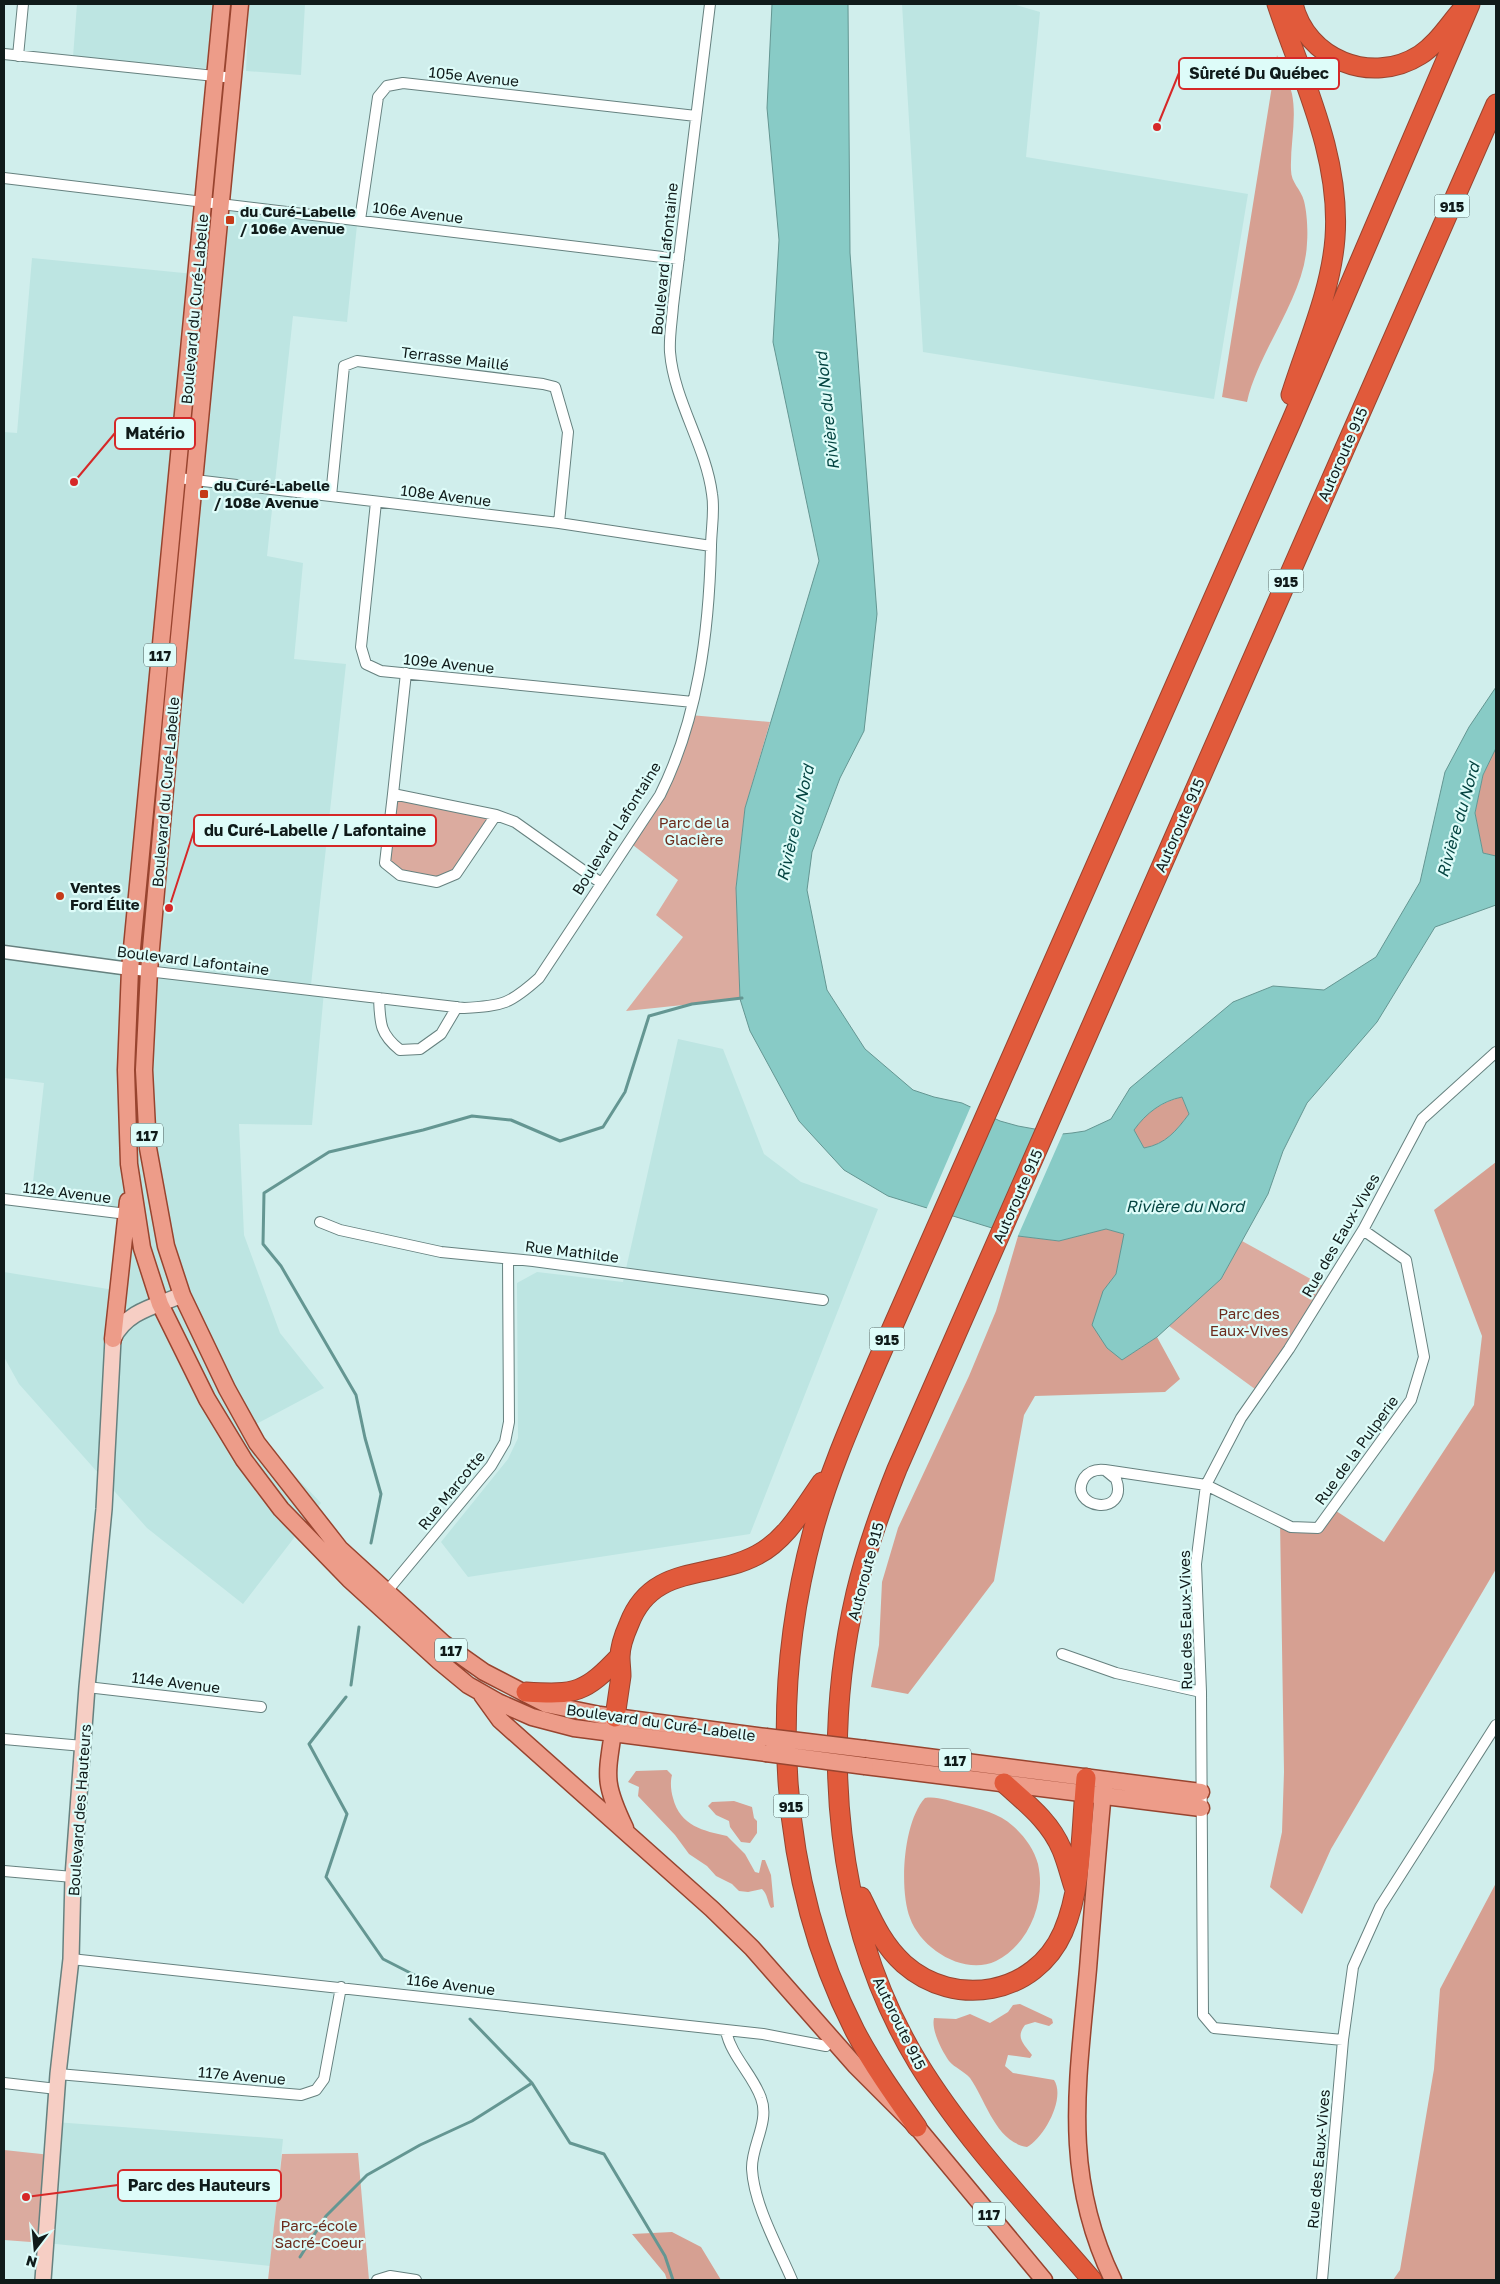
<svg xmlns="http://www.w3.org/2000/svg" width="1500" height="2284" font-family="'Golos Text',sans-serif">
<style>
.built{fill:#bde5e2}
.green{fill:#dbab9f}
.forest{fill:#d6a092}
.water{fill:#88cbc6;stroke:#649692;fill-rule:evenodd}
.pier{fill:#d0eeec}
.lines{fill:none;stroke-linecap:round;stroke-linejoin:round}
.stream{stroke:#649692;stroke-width:3}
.minor-casing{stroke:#66817f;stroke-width:12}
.tertiary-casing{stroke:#66817f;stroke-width:15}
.secondary-casing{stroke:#66817f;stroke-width:18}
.primary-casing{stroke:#98442f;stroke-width:19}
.motorway-casing{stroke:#98442f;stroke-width:21}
.minor{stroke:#fff;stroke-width:10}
.tertiary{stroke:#fff;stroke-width:12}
.secondary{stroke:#f6cec4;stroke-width:15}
.primary{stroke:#ed9c89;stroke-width:16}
.motorway{stroke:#e15a3b;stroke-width:19}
.primary-bridge-casing{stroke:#98442f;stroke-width:19;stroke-linecap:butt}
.primary-bridge{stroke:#ed9c89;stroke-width:16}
.poi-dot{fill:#c53b19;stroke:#defcf9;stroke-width:2}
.labels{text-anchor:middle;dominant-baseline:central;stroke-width:4.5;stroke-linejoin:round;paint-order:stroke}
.shield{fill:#defcf9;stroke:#4e5e5d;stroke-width:1}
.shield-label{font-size:14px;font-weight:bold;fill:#101b1a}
.street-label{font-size:15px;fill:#101b1a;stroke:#defcf9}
.poi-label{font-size:15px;font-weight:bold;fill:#101b1a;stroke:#defcf9;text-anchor:start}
.park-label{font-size:15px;fill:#6c2b1c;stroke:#defcf9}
.water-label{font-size:16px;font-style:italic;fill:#044441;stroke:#defcf9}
.leader{fill:none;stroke:#d62828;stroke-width:2}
.callout-dot{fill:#d62828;stroke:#defcf9;stroke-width:2}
.callout{fill:#defcf9;stroke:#d62828;stroke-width:2}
.callout-label{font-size:16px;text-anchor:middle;font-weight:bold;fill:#101b1a}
</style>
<rect width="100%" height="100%" fill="#d0eeec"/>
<!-- built -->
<path class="built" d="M 77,4 L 220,4 L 216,69 L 73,57 Z
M 249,4 L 305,4 L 301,75 L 246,71 Z
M 902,4 L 1013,4 L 1040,12 L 1026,157 L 1248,194 L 1214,399 L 923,352 Z
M 228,211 L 357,225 L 347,322 L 293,316 L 267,556 L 303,563 L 294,659 L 346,664 L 311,985 L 152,965 Z
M 32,258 L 194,274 L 128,963 L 4,944 L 4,432 L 17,433 Z
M 4,952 L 324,991 L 312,1125 L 239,1124 L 244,1235 L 280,1333 L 324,1388 L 249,1428 L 321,1503 L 243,1604 L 147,1528 L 19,1384 L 4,1357 L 4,1272 L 114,1290 L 126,1210 L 31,1200 L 44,1083 L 4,1078 Z
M 678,1039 L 723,1049 L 764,1154 L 801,1182 L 878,1209 L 750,1534 L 468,1577 L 441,1542 L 508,1459 L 518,1438 L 517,1283 L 537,1272 L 623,1282 Z
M 55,2122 L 283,2139 L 270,2266 L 46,2243 Z"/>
<!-- green -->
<path class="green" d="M 690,715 L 770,722 L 745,808 L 736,888 L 740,999 L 626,1011 L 683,937 L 656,915 L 678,880 L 629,842 L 660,795 Z
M 393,794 L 496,815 L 456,874 L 437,882 L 400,875 L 385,863 Z
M 1242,1241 L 1327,1288 L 1259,1392 L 1169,1326 L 1221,1279 Z
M 4,2150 L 51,2155 L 44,2243 L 4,2240 Z
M 358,2153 L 369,2280 L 268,2280 L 282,2154 Z"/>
<!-- forest -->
<path class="forest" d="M 1277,55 C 1282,67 1289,81 1292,94 C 1297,119 1290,145 1291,170 C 1291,183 1301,189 1304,201 C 1307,213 1308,230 1307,243 C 1305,297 1259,349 1247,402 L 1222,397 Z
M 1496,748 L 1496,856 L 1483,853 L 1475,813 L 1483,775 Z
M 1182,1097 L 1189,1114 C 1176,1131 1166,1144 1144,1148 L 1134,1130 C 1146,1112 1162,1102 1182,1097 Z
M 1496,1162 L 1496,1569 L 1331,1849 L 1302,1914 L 1270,1887 L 1282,1832 L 1284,1772 L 1280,1521 L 1319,1528 L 1333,1509 L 1384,1542 L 1474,1405 L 1482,1336 L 1434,1210 Z
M 1106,1229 L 1125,1234 L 1116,1275 L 1103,1291 L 1122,1360 L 1157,1337 L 1180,1379 L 1165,1392 L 1035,1396 L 1024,1415 L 994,1581 L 908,1694 L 871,1687 L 879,1645 L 882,1582 L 898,1528 L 969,1376 L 996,1311 L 1018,1236 L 1059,1241 Z
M 667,1770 L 672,1775 C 670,1782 671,1791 673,1798 C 680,1826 704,1831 727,1836 L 745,1854 L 755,1872 L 759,1873 L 762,1860 L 765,1860 L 771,1875 L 774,1907 L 771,1908 C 767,1901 768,1895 762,1889 L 748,1892 L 739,1891 L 732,1884 L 716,1876 L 707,1866 L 689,1854 L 675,1835 L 638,1796 L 639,1787 L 628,1782 L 636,1771 Z
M 925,1798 C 937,1796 949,1801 962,1804 C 980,1809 999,1813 1013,1826 C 1024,1836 1034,1849 1038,1864 C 1046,1900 1030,1944 996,1961 C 964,1976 921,1949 910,1918 C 899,1889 903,1822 925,1798 Z
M 734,1801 L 752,1807 L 754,1818 L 757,1821 L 757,1833 L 750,1843 L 741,1842 L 730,1827 L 729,1821 L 716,1815 L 708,1806 L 712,1802 Z
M 1496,1883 L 1496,2280 L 1393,2280 L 1400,2270 L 1434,2069 L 1440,1989 Z
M 1020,2004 L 1052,2019 L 1053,2023 L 1049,2026 L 1035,2022 L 1025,2025 C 1015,2038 1024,2044 1032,2055 L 1030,2058 L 1008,2055 L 1005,2066 L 1013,2073 L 1054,2080 C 1066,2098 1044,2138 1027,2147 C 996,2142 986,2101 970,2078 C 964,2071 955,2068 949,2061 C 942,2051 931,2030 934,2018 L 956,2019 L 970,2014 L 990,2023 L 1008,2012 L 1013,2005 Z
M 672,2232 L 701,2247 L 721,2280 L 667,2280 L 665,2274 L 632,2234 Z"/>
<!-- water -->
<path class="water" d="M 772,4 L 848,4 L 850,253 L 877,614 L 864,731 L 840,778 L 812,852 L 807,890 L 827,990 L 865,1049 L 913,1090 L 934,1097 L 962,1103 L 1000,1121 L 1018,1126 L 1062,1134 L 1072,1133 L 1085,1131 L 1111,1119 L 1130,1088 L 1233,1002 L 1273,986 L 1324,990 L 1376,957 L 1420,882 L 1445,772 L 1469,727 L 1496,687 L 1496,748 L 1483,775 L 1475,813 L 1483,853 L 1496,856 L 1496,905 L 1435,927 L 1377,1022 L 1307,1103 L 1283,1151 L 1268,1194 L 1221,1279 L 1157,1337 L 1122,1360 L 1107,1348 L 1092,1325 L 1103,1291 L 1116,1274 L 1124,1234 L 1106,1229 L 1059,1241 L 1018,1236 L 888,1196 L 844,1170 L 799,1121 L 750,1031 L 740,999 L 736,888 L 745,808 L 819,561 L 773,342 L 779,240 L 767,108 ZM 1182,1097 L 1189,1114 C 1176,1131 1166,1144 1144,1148 L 1134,1130 C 1146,1113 1162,1101 1182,1097 Z"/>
<!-- pier -->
<path class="pier" d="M 971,1106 L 994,1116 L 950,1218 L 926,1210 Z
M 1051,1130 L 1064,1131 L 1017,1238 L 993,1231 Z"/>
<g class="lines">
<!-- stream -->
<path class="stream" d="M 371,1543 L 381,1494 L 365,1438 L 356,1395 L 281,1266 L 263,1244 L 264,1193 L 329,1152 L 423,1130 L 472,1116 L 511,1120 L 560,1141 L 603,1127 L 625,1092 L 649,1016 L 692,1004 L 742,998
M 351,1685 L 359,1627
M 346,1697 L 309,1744 L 347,1814 L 326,1877 L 383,1959 L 436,1986
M 470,2019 L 532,2083 L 570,2143 L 604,2154 L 665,2256 L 673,2280
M 300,2257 L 326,2216 L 367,2175 L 420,2145 L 472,2121 L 532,2083"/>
<!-- minor casing -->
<g class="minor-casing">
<path id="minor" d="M 4,54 L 234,78
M 18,56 L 23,4
M 4,178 L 679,259
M 360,220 L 378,97 L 387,86 L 403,83 L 696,116
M 178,478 L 559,523 L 711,546
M 331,496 L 344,366 L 357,361 L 543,384 L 555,387 L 568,432 L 559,523
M 376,502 L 361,647 L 366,664 L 381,671 L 693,702
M 406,673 L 393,794 L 496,815 L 515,822 L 601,883
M 393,794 L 385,863 L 400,875 L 437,882 L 456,874 L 496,815
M 130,969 L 464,1008 C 503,1006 510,1004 539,978 L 660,795 C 698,719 709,632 711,547 C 711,530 715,511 712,494 C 706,446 674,401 670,352 C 669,337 672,321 673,306 L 710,4
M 379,998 C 380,1024 380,1034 400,1050 L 420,1049 L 441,1034 L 457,1007
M 4,1199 L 127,1214
M 320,1222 L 340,1230 L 441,1252 L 533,1261 L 823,1300
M 1105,1470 L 1116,1479 C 1130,1518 1066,1509 1084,1478 C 1089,1471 1097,1469 1105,1470 L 1206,1485 L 1291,1527 L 1318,1528 L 1411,1400 L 1424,1357 L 1406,1260 L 1363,1230
M 383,1596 L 491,1466 L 505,1442 L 509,1422 L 508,1259
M 1062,1654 L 1116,1673 L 1201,1692
M 87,1687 L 261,1707
M 4,1739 L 83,1746
M 4,1871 L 73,1877
M 71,1959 L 763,2034 L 826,2046
M 726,2031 C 731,2056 753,2075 761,2098 C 770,2122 751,2146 752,2169 C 754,2205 778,2247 792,2280
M 1343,2040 L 1214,2028 L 1203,2015 L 1201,1692 L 1196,1564 L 1206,1485 L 1241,1418 L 1289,1349 L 1363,1230 L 1422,1119 L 1496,1052
M 58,2074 L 301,2095 L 316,2090 L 324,2079 L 341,1987
M 4,2083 L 57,2089
M 377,2280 L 390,2276 L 416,2280
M 1322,2280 L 1343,2040 L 1353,1967 L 1380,1907 L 1496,1725"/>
</g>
<!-- tertiary casing -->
<g class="tertiary-casing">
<path id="tertiary" d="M 4,952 L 130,969"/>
</g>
<!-- secondary casing -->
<g class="secondary-casing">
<path id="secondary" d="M 43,2280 L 58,2074 L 71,1959 L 73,1877 L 87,1687 L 104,1509 L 113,1339 C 126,1311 156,1306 182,1295"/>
</g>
<!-- primary casing -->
<g class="primary-casing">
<path id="primary" d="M 222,4 L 130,969 L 126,1070 L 129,1164 L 142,1248 L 160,1304 L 207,1399 L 244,1460 L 281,1509 L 349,1579 L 439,1661 L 468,1685 L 498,1702 L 532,1717 L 574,1728 L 766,1753
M 240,4 L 172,710 L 149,971 L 144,1070 L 148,1148 L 166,1246 L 182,1295 L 227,1389 L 257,1443 L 340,1549 L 443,1643 L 484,1672 L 546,1704 L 600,1715 L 766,1737
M 113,1339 L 128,1201
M 482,1695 L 500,1720 L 712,1909 L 752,1948 L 855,2065 L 917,2127 L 1044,2280
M 614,1725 C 607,1776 602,1780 625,1828
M 865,1749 L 1201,1792
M 865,1766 L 1201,1808
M 1104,1781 C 1098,1843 1093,1906 1088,1969 C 1078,2082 1061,2173 1113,2280"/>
</g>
<!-- motorway casing -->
<g class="motorway-casing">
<path id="motorway" d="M 1277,4 C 1302,79 1341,156 1335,238 C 1331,291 1307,344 1291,395
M 1293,4 C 1306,59 1371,86 1420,55 C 1437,44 1448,26 1461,11
M 526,1692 C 576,1695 585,1693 620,1656
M 615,1717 C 617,1704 619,1690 621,1676 C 621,1670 620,1663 620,1657 C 620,1647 625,1633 629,1624 C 652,1563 710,1580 757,1555 C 786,1540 803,1509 822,1482
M 1004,1783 C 1026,1803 1050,1821 1062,1850 C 1067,1862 1070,1875 1074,1887
M 861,1897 C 873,1922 883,1945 904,1964 C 955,2009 1035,1995 1063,1932 C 1083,1886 1081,1827 1086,1778
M 917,2127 C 895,2096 873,2065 855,2031 C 777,1878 769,1695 813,1531 C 829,1472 854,1416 878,1360 L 1291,422 L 1470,4
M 1092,2280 C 1033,2211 965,2140 918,2063 C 834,1925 820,1748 856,1593 C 866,1550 881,1509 897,1469 L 1496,104"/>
</g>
<!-- minor -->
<use href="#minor" class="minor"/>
<!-- tertiary -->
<use href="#tertiary" class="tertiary"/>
<!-- secondary -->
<use href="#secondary" class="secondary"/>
<!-- primary -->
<use href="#primary" class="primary"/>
<!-- motorway -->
<use href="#motorway" class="motorway"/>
<!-- primary-bridge casing -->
<g class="primary-bridge-casing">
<path id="primary-bridge" d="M 766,1737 L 865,1749
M 766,1753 L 865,1766"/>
</g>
<!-- primary-bridge -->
<use href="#primary-bridge" class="primary-bridge"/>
</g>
<!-- markers -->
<g class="poi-dot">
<rect x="225" y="215" width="10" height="10" rx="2.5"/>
<rect x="199" y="489" width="10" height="10" rx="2.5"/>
<circle cx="60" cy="896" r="5"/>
</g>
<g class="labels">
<!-- shield labels -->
<g class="shield">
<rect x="1434.5" y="194.5" width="35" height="23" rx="4"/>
<rect x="1268.5" y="569.5" width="35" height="23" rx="4"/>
<rect x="144" y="643.5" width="32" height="23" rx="4"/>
<rect x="131" y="1123.5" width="32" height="23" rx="4"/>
<rect x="869.5" y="1327.5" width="35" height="23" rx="4"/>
<rect x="435" y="1638.5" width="32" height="23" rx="4"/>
<rect x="939" y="1748.5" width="32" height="23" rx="4"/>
<rect x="773.5" y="1794.5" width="35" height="23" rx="4"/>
<rect x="973" y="2202.5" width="32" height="23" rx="4"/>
</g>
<g class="shield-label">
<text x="1452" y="206">915</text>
<text x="1286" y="581">915</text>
<text x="160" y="655">117</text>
<text x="147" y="1135">117</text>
<text x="887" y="1339">915</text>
<text x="451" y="1650">117</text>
<text x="955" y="1760">117</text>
<text x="791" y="1806">915</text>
<text x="989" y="2214">117</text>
</g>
<!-- street labels -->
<g class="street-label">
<text transform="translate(474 76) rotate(6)">105e Avenue</text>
<text transform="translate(418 212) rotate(7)">106e Avenue</text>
<text transform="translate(664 259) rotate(-84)">Boulevard Lafontaine</text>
<text transform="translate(194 309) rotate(-85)">Boulevard du Curé-Labelle</text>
<text transform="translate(455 358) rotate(7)">Terrasse Maillé</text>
<text transform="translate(1342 454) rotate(-66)">Autoroute 915</text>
<text transform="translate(446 495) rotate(7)">108e Avenue</text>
<text transform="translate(449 663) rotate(6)">109e Avenue</text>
<text transform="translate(165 792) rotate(-85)">Boulevard du Curé-Labelle</text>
<text transform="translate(1179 825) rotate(-66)">Autoroute 915</text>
<text transform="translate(616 828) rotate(-58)">Boulevard Lafontaine</text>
<text transform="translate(193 960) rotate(7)">Boulevard Lafontaine</text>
<text transform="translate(67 1192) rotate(7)">112e Avenue</text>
<text transform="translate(1017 1196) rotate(-66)">Autoroute 915</text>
<text transform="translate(1340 1235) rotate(-60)">Rue des Eaux-Vives</text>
<text transform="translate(572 1251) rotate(7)">Rue Mathilde</text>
<text transform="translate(1356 1450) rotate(-54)">Rue de la Pulperie</text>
<text transform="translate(451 1490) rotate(-51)">Rue Marcotte</text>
<text transform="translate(865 1571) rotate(-75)">Autoroute 915</text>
<text transform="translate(1185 1620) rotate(-91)">Rue des Eaux-Vives</text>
<text transform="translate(176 1682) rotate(7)">114e Avenue</text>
<text transform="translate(661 1722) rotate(8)">Boulevard du Curé-Labelle</text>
<text transform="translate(79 1810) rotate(-86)">Boulevard des Hauteurs</text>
<text transform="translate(451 1984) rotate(7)">116e Avenue</text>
<text transform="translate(900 2023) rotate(64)">Autoroute 915</text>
<text transform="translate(242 2075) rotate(5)">117e Avenue</text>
<text transform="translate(1318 2159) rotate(-85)">Rue des Eaux-Vives</text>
</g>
<!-- poi labels -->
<g class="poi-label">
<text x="240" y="211">du Curé-Labelle<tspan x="240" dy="17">/ 106e Avenue</tspan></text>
<text x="214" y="485">du Curé-Labelle<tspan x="214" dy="17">/ 108e Avenue</tspan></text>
<text x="70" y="887">Ventes<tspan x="70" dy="17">Ford Élite</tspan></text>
</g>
<!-- park labels -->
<g class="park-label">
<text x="694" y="822">Parc de la<tspan x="694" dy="17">Glacière</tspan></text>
<text x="1249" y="1313">Parc des<tspan x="1249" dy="17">Eaux-Vives</tspan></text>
<text x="319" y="2225">Parc-école<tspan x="319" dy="17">Sacré-Coeur</tspan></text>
</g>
<!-- water labels -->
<g class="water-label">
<text transform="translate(827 411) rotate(-96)">Rivière du Nord</text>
<text transform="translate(1458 820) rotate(-74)">Rivière du Nord</text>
<text transform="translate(795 823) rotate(-77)">Rivière du Nord</text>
<text x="1185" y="1206">Rivière du Nord</text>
</g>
</g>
<!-- callouts -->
<path class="leader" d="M1157 127L1179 73M74 482L115 433M169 908L194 831M26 2197L118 2185"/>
<g class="callout-dot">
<circle cx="1157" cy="127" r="5"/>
<circle cx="74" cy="482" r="5"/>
<circle cx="169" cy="908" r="5"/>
<circle cx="26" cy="2197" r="5"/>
</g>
<g class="callout">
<rect x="1179" y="58" width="160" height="31" rx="5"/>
<rect x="115" y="418" width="80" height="31" rx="5"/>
<rect x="194" y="815" width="242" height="31" rx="5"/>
<rect x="118" y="2170" width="163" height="31" rx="5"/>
</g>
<g class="callout-label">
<text x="1259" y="79">Sûreté Du Québec</text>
<text x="155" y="439">Matério</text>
<text x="315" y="836">du Curé-Labelle / Lafontaine</text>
<text x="199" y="2191">Parc des Hauteurs</text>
</g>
<!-- border -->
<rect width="1500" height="2284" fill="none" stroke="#101b1a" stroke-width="10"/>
<!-- north arrow -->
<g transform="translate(35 2249) rotate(196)" stroke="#defcf9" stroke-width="4" paint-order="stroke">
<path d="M0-4L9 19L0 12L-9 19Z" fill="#101b1a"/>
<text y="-8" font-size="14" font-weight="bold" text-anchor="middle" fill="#101b1a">N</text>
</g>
</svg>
